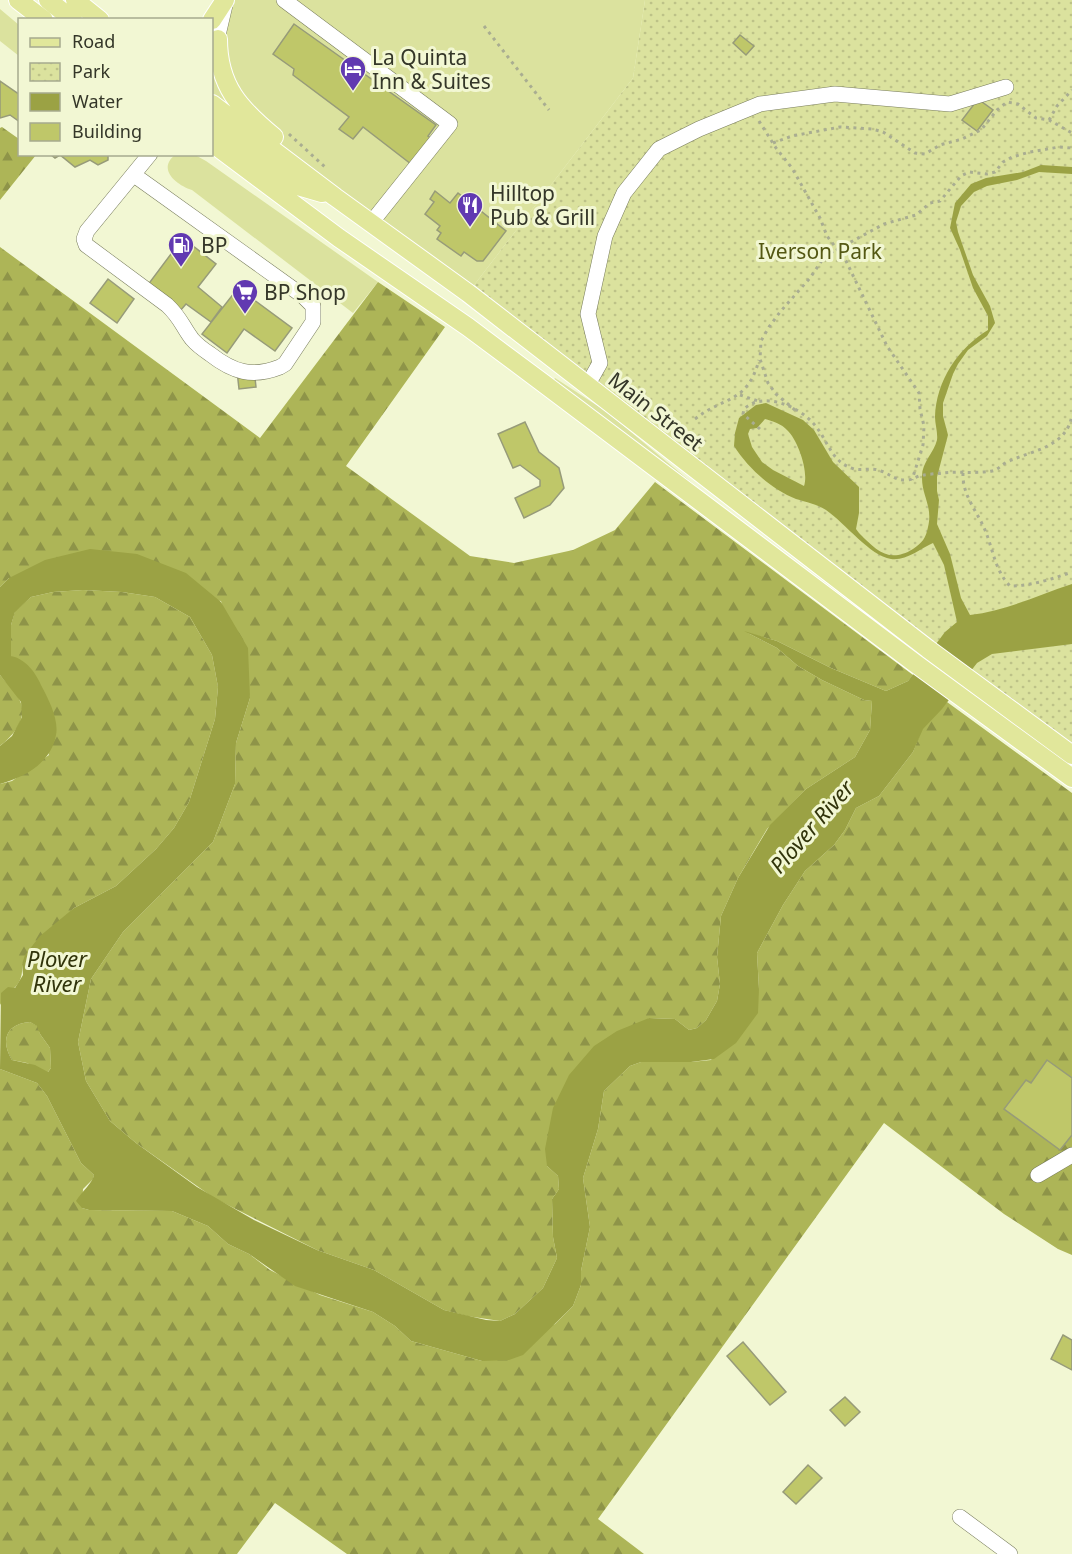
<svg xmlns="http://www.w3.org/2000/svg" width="1072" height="1554" font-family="'Noto Sans',sans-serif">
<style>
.green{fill:#dbe29e}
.forest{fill:url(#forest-firs)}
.park{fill:url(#park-dots)}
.water{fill:#9ba244;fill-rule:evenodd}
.building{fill:#bfc769;stroke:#979b79;stroke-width:1.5}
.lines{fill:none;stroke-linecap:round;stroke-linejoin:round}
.minor-casing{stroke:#787c5c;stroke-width:16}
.major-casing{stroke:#fff;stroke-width:20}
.path{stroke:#a9ad91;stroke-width:3;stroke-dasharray:3 4.5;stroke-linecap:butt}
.minor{stroke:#fff;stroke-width:15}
.major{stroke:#e1e79b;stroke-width:18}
.labels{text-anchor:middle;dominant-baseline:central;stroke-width:6;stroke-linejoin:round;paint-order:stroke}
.poi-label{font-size:21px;fill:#343628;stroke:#f2f7d3;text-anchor:start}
.park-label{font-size:21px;fill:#545813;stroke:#f2f7d3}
.street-label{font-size:21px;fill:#343628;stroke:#f2f7d3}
.water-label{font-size:22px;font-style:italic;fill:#31340b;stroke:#f2f7d3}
</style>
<defs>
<pattern id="forest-firs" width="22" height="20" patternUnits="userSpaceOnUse" patternTransform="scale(1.5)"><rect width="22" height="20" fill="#adb557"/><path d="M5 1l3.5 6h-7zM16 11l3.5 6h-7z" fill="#8e9448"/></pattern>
<pattern id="park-dots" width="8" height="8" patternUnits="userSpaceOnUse" patternTransform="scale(1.5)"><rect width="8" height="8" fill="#dbe29e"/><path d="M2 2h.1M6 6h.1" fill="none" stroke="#bdc288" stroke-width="1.8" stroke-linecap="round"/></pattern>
</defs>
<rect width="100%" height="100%" fill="#f2f7d3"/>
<!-- green -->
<path class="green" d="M 226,0 L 645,0 L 633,78 L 468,293 L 212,104 L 212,56 Z
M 0,9 L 19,25 L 19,56 L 0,41 Z
M 175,155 L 195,155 L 206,161 L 378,282 L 353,313 L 192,190 C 176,185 157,169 175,155 Z
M 555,378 L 607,412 L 715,502 L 553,381 Z"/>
<!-- forest -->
<path class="forest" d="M 2,127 L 19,139 L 20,154 L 36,155 L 0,200 L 0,128 Z
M 0,247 L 260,438 L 378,282 L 445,327 L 346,466 L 470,556 L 514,563 L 573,550 L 615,530 L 655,482 L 913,675 L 908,681 L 886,691 L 831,668 L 777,641 L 748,633 L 777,648 L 798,666 L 822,680 L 864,700 L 872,701 L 870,730 L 855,757 L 806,789 L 767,829 L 738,878 L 721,916 L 717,957 L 720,984 L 717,1001 L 706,1020 L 697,1028 L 689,1030 L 675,1019 L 649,1018 L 547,1166 L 558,1176 L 559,1189 L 552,1199 L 553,1237 L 557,1258 L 543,1288 L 515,1314 L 500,1321 L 467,1316 L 444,1310 L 374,1270 L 317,1250 L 214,1198 L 136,1143 L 110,1121 L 86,1081 L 78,1042 L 91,979 L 123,932 L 213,842 L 235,784 L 236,743 L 250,698 L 221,601 L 9,578 L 0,587 Z
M 83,590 L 122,592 L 155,597 L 190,617 L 212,655 L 218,687 L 215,719 L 189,802 L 174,828 L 156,849 L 116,886 L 74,908 L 22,964 C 24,987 10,988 0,1005 L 0,784 L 12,781 L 49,755 L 11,656 L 11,625 L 15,611 L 31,597 L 53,592 Z
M 0,675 C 6,683 17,692 20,701 C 28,719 13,736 0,746 Z
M 947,702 L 1072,793 L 1072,1255 L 1058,1249 L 1004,1214 L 884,1123 L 598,1519 L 644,1554 L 347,1554 L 275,1503 L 237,1554 L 0,1554 L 0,1069 L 37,1083 L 47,1096 L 81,1163 L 94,1175 L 93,1179 L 83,1189 L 82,1208 L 89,1210 L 172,1211 L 208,1226 L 228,1244 L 249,1254 L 270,1270 L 320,1295 L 373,1312 L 395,1326 L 411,1341 L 482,1361 L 555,1324 L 573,1306 L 581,1285 L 581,1271 L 590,1227 L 583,1178 L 598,1129 L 604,1091 L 630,1066 L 641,1062 L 691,1062 L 711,1060 L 759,989 L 757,953 L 783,905 L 805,871 L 834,845 L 845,830 L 856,808 L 879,796 L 913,752 L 922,729 Z
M 30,1022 L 38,1026 L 40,1034 L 50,1048 L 51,1068 L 47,1073 L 27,1063 L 12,1060 C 0,1040 6,1024 30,1022 Z"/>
<!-- park -->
<path class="park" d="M 645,0 L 1072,0 L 1072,755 L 468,293 L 633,78 Z"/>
<!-- water -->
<path class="water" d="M 1041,165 L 1072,167 L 1072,174 L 1039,172 L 1017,180 L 987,186 L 974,192 L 961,206 L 956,222 L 958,232 L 973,275 L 990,306 L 995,323 L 987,336 L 968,350 L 958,364 L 953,374 L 943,403 L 943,416 L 948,435 L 937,477 L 937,491 L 939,500 L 937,524 L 950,554 L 961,598 L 970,615 C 1006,611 1038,595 1072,584 L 1072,644 L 992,654 L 977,663 L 942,709 L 923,729 L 913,752 L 879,796 L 856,808 L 845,830 L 834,845 L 805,871 L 783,905 L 757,953 L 759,989 L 758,1013 L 736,1043 L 714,1059 L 691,1062 L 641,1062 L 630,1066 L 604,1091 L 598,1129 L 583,1178 L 590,1227 L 581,1271 L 581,1285 L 573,1306 L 523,1355 L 509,1360 L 482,1361 L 411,1341 L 395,1326 L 373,1312 L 295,1286 L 249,1254 L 228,1244 L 208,1226 L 172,1211 L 89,1210 L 82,1208 L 76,1201 C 81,1193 93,1182 94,1175 L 81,1163 L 47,1096 L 37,1083 L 0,1069 L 1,993 L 8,987 L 15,988 L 23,975 L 22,964 L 25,955 L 40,936 L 74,908 L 116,886 L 156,849 L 174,828 L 189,802 L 215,719 L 218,687 L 212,655 L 190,617 L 155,597 L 122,592 L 83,590 L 53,592 L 31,597 L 15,612 L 11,625 L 11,656 C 26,659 36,673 42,687 C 49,700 59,720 56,735 C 51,763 25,777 0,784 L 0,746 L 12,736 L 22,717 L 21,702 L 0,675 L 0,587 L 9,578 L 45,560 L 90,549 L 137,554 L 186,573 L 221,602 L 248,648 L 250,698 L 236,743 L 235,784 L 213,842 L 123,932 L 91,979 L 78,1042 L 86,1081 L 110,1121 L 136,1143 L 197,1187 L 254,1220 L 317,1250 L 374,1270 L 444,1310 L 486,1320 L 500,1321 L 515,1314 L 543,1288 L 557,1258 L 553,1237 L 552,1199 L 559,1189 L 558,1176 L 547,1166 L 545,1149 L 553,1108 L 569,1075 L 594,1046 L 617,1031 L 649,1018 L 675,1019 L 689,1030 L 697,1028 L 706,1020 L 717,1001 L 720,984 L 717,957 L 721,916 L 738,878 L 770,825 L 806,789 L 855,757 L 870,730 L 872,701 L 864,700 L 822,680 L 798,666 L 777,648 L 744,631 L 777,641 L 831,668 L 886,691 L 908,681 L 945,632 L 957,622 L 944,565 L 933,543 C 920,549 906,561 891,559 C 870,556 845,523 826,510 C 817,504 806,502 796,499 C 771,489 748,468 734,446 L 735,433 L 739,418 L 756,405 L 766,403 L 803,420 L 814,430 L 833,462 L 859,487 L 859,513 L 856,529 L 859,533 C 876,550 889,564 913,549 C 922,543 926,538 928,527 C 933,507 922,496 922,478 C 921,463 934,453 937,440 C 938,433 935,424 935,417 C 936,381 958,348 988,330 L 988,316 L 973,288 L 960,250 L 950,228 L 955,203 L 971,184 L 986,178 L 1023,172 ZM 765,419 C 772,421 782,424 787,430 C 798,440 809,472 804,486 L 773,470 L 762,462 L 752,447 L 748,434 L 750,429 L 757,428 ZM 30,1022 L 37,1026 L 40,1034 L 50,1048 L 51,1068 L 48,1072 L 35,1065 L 12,1060 C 0,1040 6,1024 30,1022 Z"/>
<!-- building -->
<path class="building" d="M 294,24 L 436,125 L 428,136 L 432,139 L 411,164 L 363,127 L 353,139 L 339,129 L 349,117 L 293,75 L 294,69 L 273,54 Z
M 740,35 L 754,46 L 746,55 L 733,43 Z
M 0,81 L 20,95 L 20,122 L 10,115 L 0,118 Z
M 978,99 L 993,110 L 977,131 L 962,120 Z
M 50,154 L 108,154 L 108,160 L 98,165 L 90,160 L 75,167 L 60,155 L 55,158 Z
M 435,191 L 450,203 L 458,193 L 506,231 L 483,261 L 477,261 L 464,252 L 461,256 L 437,239 L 441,233 L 437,230 L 440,226 L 425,214 L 434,202 L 430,199 Z
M 183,238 L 216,264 L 198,287 L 222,307 L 211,322 L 186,304 L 180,311 L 147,286 Z
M 108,279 L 134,299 L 117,323 L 90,303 Z
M 238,288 L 292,328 L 275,351 L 244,329 L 227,353 L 202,334 Z
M 254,369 L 256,387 L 239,389 L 237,371 Z
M 525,422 L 539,452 L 559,468 L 564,488 L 550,505 L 524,518 L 515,498 L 540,486 L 540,480 L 520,465 L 513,468 L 498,434 Z
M 1047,1060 L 1072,1078 L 1072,1135 L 1060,1150 L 1004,1109 L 1026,1080 L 1031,1083 Z
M 1063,1335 L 1072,1340 L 1072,1370 L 1051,1359 Z
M 743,1342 L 786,1392 L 770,1405 L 727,1356 Z
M 845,1397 L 860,1412 L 845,1426 L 830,1410 Z
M 808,1465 L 822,1478 L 796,1504 L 783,1492 Z"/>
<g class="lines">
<!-- minor casing -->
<g class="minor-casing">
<path id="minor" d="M 284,0 L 450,124 L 371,223
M 215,48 L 226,1
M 134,175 L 303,296 L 313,306 L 313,322 L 285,364 L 280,367 C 252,378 233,372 210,354 C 204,350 197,345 192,339 C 182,326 181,318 167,305 L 86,245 L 84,239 L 87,231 L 150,154
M 587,386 L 600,363 L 588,314 L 605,236 L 624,193 L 659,149 L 699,129 L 760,104 L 835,94 L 950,104 L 1006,87
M 1038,1175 L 1072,1155
M 960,1517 L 1010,1554"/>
</g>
<!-- major casing -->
<g class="major-casing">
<path id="major" d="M 18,0 L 44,20
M 48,0 L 73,20
M 75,0 L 100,20
M 212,20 L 225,0
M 218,39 C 218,86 240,109 274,137
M 212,104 L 335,197 L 468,293 L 928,649 L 1072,755
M 212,125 L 298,186 L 322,193
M 212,143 L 339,238 L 468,327 L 543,383 L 916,664 L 1072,778"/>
</g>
<!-- path -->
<path class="path" d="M 484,26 L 549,110
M 1049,120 L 1057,106 L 1072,90
M 759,121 L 776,148 L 792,168 L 820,218 L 827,236 L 846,261 L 887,346 L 919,393 L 920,409 L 924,426 L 923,445 L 912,480
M 289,134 L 326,168
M 773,143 L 792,136 L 840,127 L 872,129 L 883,132 L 915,153 L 925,154 L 940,145 L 962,139 L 981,130 L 997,110 L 1007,102 L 1018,104 L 1036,118 L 1049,120 L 1072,133
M 740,395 L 758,401
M 795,410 L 776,394 L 768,383 L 760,359 L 761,341 L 769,327 L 780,312 L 810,278 L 825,256 L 884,224 L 916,215 L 930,203 L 940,201 L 961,176 L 969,172 L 987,174 L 995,172 L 1003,162 L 1012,157 L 1030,152 L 1059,147 L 1072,148
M 695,419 C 724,396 747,404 759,360
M 760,429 L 743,414 L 744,409 C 763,391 798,406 813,423 C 828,439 830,462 854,469 C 863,471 873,467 881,471 C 890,474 896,481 906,480 C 911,480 914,478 919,476 C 926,474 935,474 942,473 C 958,471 975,474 992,471 C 998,470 1001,465 1007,462 C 1033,450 1068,447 1072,414
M 963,473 C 962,495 977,511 985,530 C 993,549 995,571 1010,586 C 1031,586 1052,579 1072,572"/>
<!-- minor -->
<use href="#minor" class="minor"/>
<!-- major -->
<use href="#major" class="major"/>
</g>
<!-- icons -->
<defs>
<g id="hotel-pin" transform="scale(1.35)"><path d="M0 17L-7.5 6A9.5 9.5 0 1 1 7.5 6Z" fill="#6139b1" stroke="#f2f7d3"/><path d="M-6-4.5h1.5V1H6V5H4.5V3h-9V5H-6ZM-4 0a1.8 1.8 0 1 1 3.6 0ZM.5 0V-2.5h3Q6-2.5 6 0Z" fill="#fff"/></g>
<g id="restaurant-pin" transform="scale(1.35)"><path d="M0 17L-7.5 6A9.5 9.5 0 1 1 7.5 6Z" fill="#6139b1" stroke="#f2f7d3"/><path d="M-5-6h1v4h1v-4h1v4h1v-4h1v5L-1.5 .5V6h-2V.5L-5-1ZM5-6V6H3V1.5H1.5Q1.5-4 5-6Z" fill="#fff"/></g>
<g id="fuel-pin" transform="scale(1.35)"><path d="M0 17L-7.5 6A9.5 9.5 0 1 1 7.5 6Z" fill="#6139b1" stroke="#f2f7d3"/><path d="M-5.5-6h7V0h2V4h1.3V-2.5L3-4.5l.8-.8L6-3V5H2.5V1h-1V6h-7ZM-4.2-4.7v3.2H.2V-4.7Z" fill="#fff"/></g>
<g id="supermarket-pin" transform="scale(1.35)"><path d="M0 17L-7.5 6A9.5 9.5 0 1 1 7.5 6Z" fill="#6139b1" stroke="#f2f7d3"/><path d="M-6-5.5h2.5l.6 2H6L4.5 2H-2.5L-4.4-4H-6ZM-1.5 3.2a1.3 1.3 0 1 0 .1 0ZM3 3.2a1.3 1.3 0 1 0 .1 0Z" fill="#fff"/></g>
</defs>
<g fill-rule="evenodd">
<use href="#hotel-pin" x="353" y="69"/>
<use href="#restaurant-pin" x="470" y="205"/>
<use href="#fuel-pin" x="181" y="245"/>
<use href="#supermarket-pin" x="245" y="292"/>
</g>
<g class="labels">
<!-- poi labels -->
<g class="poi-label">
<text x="372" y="57">La Quinta<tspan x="372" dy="24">Inn &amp; Suites</tspan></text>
<text x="490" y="193">Hilltop<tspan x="490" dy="24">Pub &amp; Grill</tspan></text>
<text x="201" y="245">BP</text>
<text x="264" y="292">BP Shop</text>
</g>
<!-- park labels -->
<g class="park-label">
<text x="820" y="251">Iverson Park</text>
</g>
<!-- street labels -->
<g class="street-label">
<text transform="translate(656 411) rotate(38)">Main Street</text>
</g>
<!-- water labels -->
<g class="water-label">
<text transform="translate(811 826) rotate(-49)">Plover River</text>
<text x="57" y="958">Plover<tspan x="57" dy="25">River</tspan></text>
</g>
</g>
<!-- legend -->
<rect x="18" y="18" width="195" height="138" fill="#f2f7d3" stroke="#a6aa8f" stroke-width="1.5"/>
<rect x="30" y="38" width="30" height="9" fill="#e1e79b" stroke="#a6aa8f" stroke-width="1.5"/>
<text x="72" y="48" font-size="18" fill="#343628">Road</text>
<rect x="30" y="63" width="30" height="18" fill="url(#park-dots)" stroke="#a6aa8f" stroke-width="1.5"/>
<text x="72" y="78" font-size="18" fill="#343628">Park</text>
<rect x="30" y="93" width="30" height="18" fill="#9ba244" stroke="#a6aa8f" stroke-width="1.5"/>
<text x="72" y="108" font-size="18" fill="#343628">Water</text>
<rect x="30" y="123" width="30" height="18" fill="#bfc769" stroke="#a6aa8f" stroke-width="1.5"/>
<text x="72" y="138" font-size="18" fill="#343628">Building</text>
</svg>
